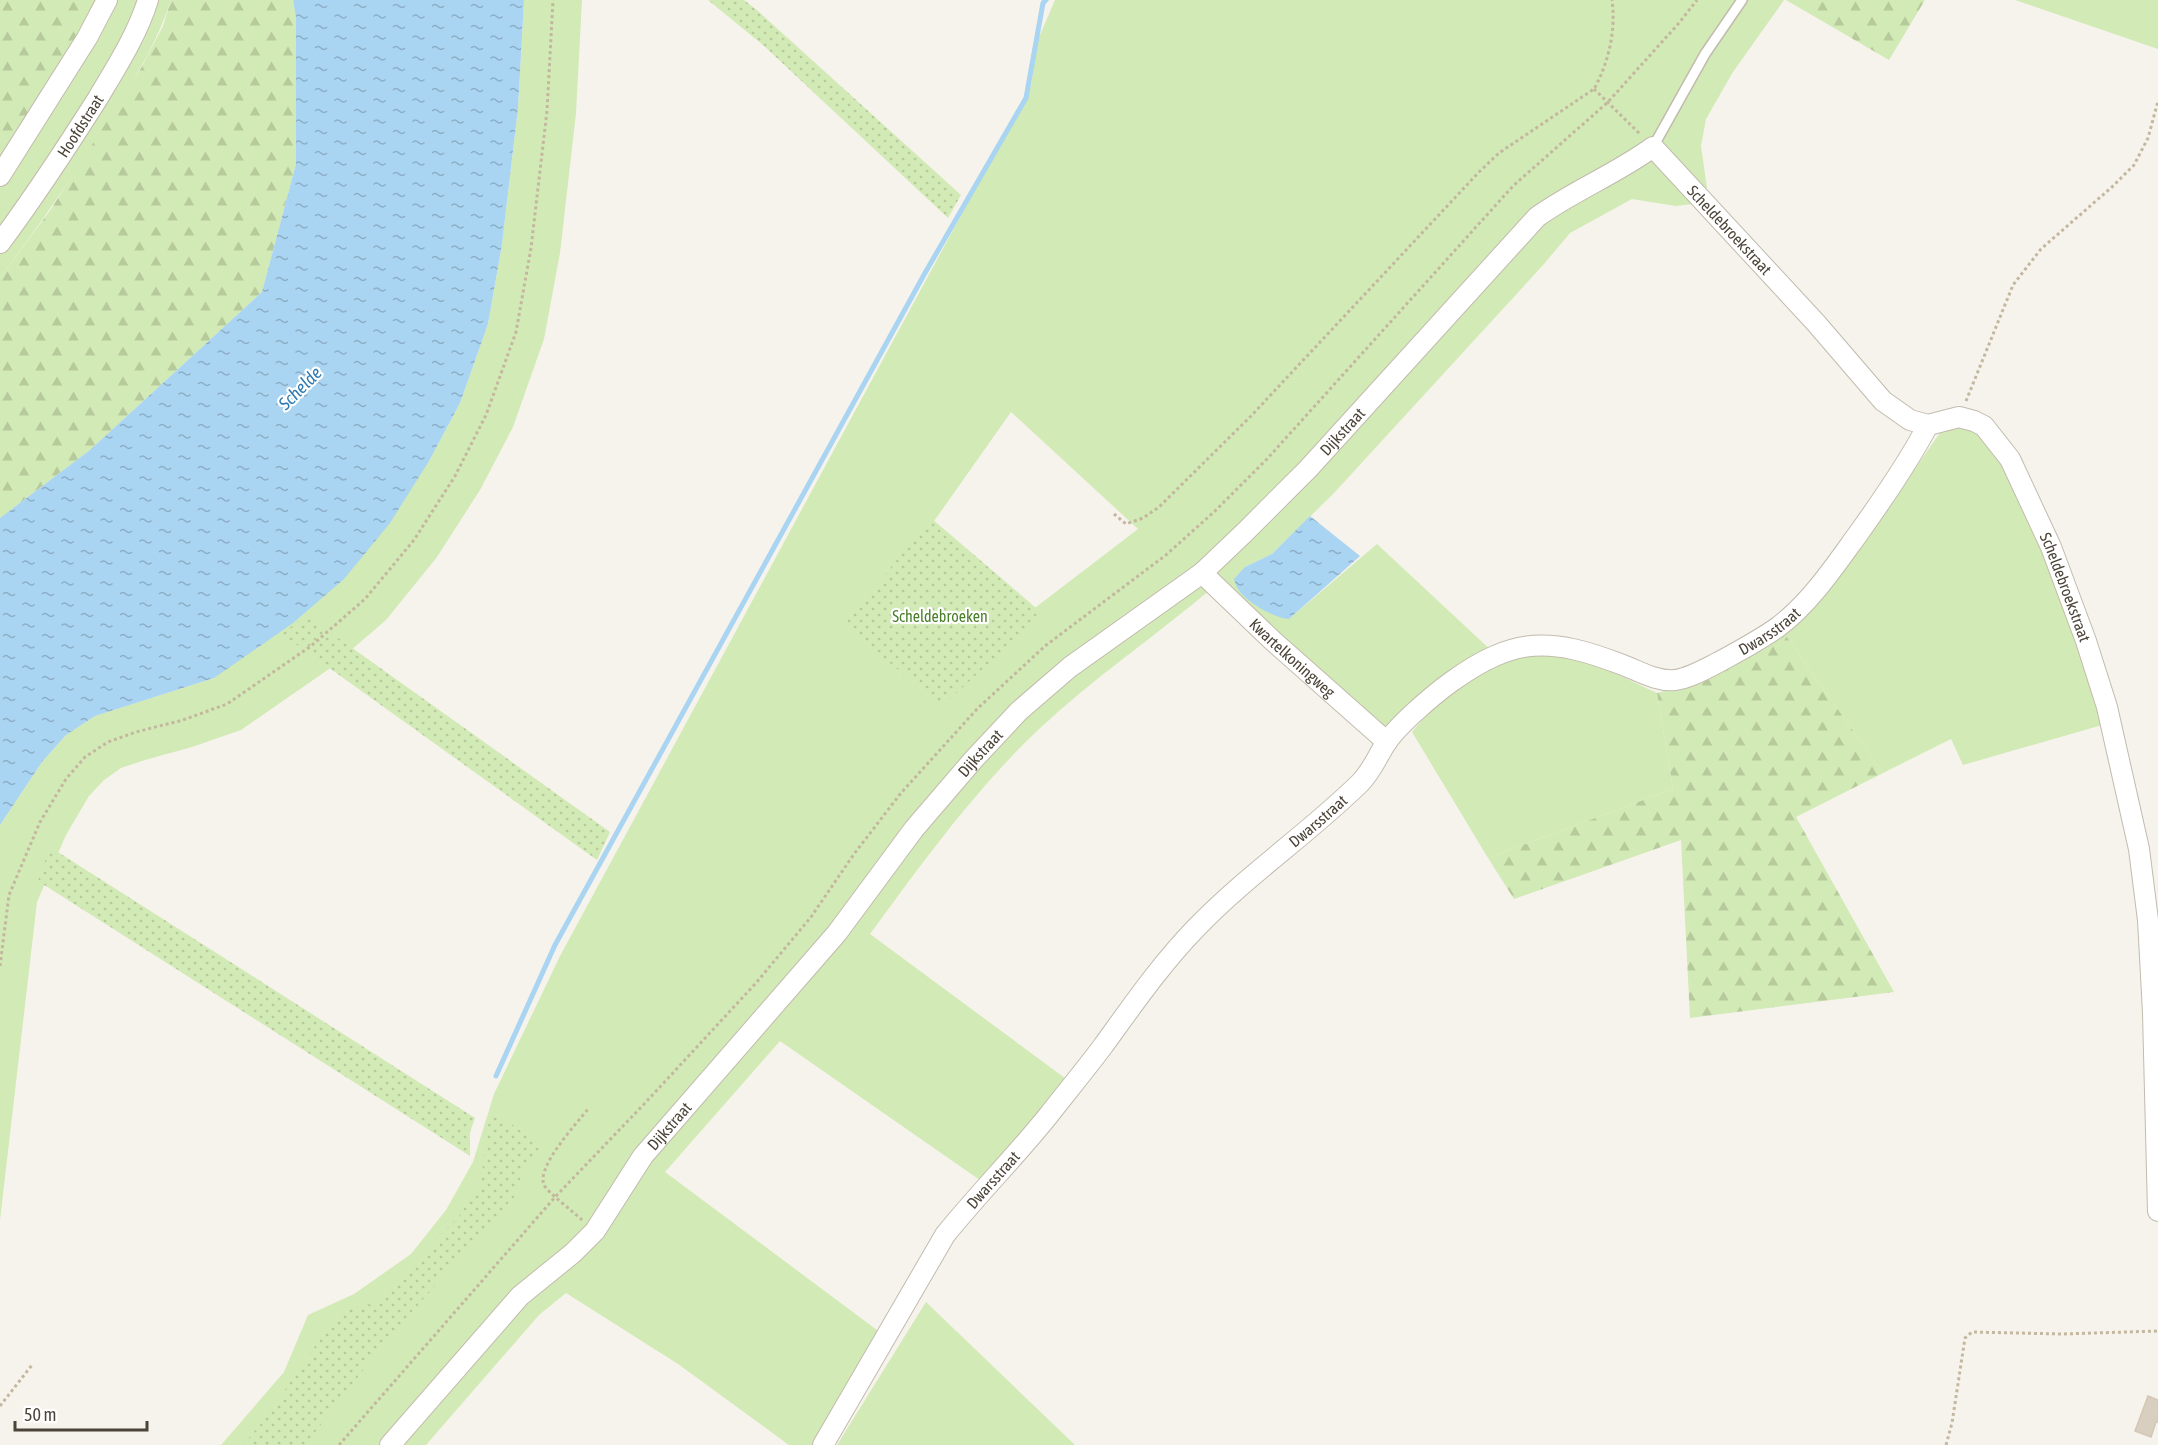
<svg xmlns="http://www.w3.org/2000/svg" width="2158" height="1445" font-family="'Asap Condensed',sans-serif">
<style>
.green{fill:#d2eab5;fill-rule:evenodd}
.forest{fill:url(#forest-firs)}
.park{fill:url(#park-dots)}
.water{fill:url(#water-ripples)}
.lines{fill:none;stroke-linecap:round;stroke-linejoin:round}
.stream{stroke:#a9d4f2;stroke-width:5}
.building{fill:#d8cfc1;stroke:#d3c7b4;stroke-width:1.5}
.service-casing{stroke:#c2bbae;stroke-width:12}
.minor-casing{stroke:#c2bbae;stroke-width:22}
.path{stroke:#c4b79f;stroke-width:3;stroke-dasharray:3 3;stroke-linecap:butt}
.service{stroke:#fff;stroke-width:9}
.minor{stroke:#fff;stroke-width:20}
.labels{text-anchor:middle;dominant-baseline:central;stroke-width:4.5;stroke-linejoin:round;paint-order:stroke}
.street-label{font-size:16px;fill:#4b4439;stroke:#fff}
.park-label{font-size:16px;fill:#4a7f2a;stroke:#fff}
.water-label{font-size:18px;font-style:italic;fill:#2e7ab2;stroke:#fff}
</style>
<defs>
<pattern id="forest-firs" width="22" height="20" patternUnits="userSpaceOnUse" patternTransform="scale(1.5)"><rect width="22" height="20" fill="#d2eab5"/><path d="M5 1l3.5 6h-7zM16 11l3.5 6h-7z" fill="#b6ca9c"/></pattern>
<pattern id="park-dots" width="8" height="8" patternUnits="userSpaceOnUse" patternTransform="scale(1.5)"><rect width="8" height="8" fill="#d2eab5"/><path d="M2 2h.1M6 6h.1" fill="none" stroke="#b6ca9c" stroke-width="1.8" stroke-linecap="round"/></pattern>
<pattern id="water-ripples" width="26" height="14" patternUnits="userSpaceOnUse" patternTransform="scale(1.5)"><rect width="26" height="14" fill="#a9d4f2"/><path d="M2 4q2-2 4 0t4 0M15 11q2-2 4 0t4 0" fill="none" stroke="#8caec5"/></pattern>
</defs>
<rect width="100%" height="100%" fill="#f6f3ec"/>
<!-- green -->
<path class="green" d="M 107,0 L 171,0 C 158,40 137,75 115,111 C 79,168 40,224 0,278 L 0,176 Z
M 524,0 L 582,0 L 576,113 L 560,253 L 544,339 L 513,427 L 480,490 L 437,557 L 386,620 L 329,669 L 241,730 L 192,747 L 145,760 L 121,768 L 104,780 L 89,796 L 66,835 L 37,902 L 0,1220 L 0,825 L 42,762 L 66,735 L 95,716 L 214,678 L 429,461 L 460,403 L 488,324 L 502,244 L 518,108 Z
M 1055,0 L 1784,0 L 1733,72 L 1706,119 L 1701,146 L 1707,188 L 1702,201 L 1693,204 L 1676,206 L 1632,199 L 1570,233 L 1544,264 L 1334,493 L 1272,554 L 1245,567 L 1289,619 L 1377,544 L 1495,654 L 1387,742 L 1215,586 C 1157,635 1093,678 1038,730 C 974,791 922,863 870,934 L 1073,1084 L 987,1185 L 780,1041 L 665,1172 L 885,1336 L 823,1445 L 789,1445 L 678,1364 L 566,1293 L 539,1315 L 426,1445 L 221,1445 L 284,1372 L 308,1315 L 354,1294 L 411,1254 L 446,1210 L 473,1162 L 494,1094 L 560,956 L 1031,86 L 1037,42 ZM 1011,412 L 1138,529 L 1027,614 L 850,629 L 937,517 Z
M 2015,0 L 2158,0 L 2158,49 Z
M 1950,425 L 1973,429 L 1999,455 L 2079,631 L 2102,725 L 1963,765 L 1951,739 L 1883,773 L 1784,633 L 1798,623 L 1836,581 L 1942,430 Z
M 1535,653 C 1582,655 1616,674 1657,693 L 1673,789 L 1488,858 L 1412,732 C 1437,703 1470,671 1508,659 C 1517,656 1526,655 1535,653 Z
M 926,1302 L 1075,1445 L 837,1445 Z"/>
<!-- forest -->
<path class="forest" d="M 0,0 L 107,0 L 0,176 Z
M 171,0 L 293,0 L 296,18 L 296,164 L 262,292 L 90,450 L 0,518 L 0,278 L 51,209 L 141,68 L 163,26 Z
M 1786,0 L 1925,0 L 1889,60 Z
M 1784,633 L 1883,773 L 1796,817 L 1894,992 L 1690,1018 L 1681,840 L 1514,899 L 1488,858 L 1673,789 L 1657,693 L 1689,685 Z"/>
<!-- park -->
<path class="park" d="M 708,0 L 744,0 L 758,11 L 961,195 L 948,218 L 763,45 Z
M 931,518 L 1043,614 L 942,706 L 844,625 Z
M 306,615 L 610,832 L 597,860 L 282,634 Z
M 50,847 L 475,1118 L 470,1132 L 470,1156 L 38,881 Z
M 494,1111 L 545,1149 L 521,1175 L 516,1195 L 385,1342 L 305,1445 L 243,1445 L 264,1420 L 336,1316 L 346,1308 L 371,1304 L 383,1299 L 392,1285 L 459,1216 L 481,1182 L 487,1128 Z"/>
<!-- water -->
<path class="water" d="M 293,0 L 524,0 L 518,108 L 502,244 L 488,324 L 460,403 L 429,461 L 390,523 L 344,579 L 293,623 L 214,678 L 95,716 L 66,735 L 42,762 L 0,825 L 0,518 L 90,450 L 262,292 L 296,164 L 296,18 Z
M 1310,516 L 1360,556 L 1289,619 C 1275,619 1245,601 1238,589 C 1236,586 1235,582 1234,579 L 1245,567 L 1272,554 Z"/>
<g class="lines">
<!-- stream -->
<path class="stream" d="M 496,1076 L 555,945 L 925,273 L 1026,98 L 1043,3 L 1046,0"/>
</g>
<!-- building -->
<path class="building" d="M 2148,1396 L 2158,1400 L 2158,1422 L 2156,1422 L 2151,1437 L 2135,1431 Z"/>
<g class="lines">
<!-- service casing -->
<g class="service-casing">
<path id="service" d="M 1653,147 L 1705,54 L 1742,0"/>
</g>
<!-- minor casing -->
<g class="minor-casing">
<g id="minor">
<path d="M 0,176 L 87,38 L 107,0"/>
<path id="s1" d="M 0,243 C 35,196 67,147 98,98 C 117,66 137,35 148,0"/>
<path id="s2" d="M 1202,573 L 1273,641 L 1387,742"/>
<path id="s3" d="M 390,1445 L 520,1296 L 573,1253 L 595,1231 L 643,1156 L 837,933 L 914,829 L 974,759 L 1019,711 L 1070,667 L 1202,573 L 1244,533 L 1308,469 L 1537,217 C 1573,191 1616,174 1653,147 L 1816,323 L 1883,401 L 1910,420 L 1928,425 L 1959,417 L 1974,421 L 1984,426 L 2010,459 L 2051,547 L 2086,641 L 2107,707 L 2139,849 L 2148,920 L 2153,1013 L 2158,1211"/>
<path id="s4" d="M 823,1445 L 945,1235 C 978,1194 1015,1157 1048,1116 C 1066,1093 1085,1070 1103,1046 C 1132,1006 1161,964 1196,928 C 1247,875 1308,834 1360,783 C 1372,771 1377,757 1386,743 C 1398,725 1433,695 1451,682 C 1515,636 1550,637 1623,665 C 1639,671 1657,682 1675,680 C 1690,678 1705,669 1719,662 C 1739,651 1760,640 1778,627 C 1810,603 1834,567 1858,534 C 1883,499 1908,463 1928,425"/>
</g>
</g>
<!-- path -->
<path class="path" d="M 1594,89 L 1640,134
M 1966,401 L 2013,285 L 2041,249 L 2113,186 L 2134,165 L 2148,138 L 2158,101
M 1114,514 L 1126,524 L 1143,518 L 1159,507 L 1251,416 L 1479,172 L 1499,153 L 1594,89 C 1609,62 1616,30 1612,0
M 0,966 L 9,895 L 40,822 L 66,779 L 85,757 L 108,742 L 136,732 L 183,720 L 227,704 L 311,646 L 365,599 L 414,540 L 455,476 L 486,415 L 516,332 L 531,248 L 547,111 L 553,0
M 582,1220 C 575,1213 547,1192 544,1185 C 536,1167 577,1123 588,1109
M 0,1406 L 32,1365
M 339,1445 L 556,1196 L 646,1102 L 756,983 L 811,917 L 854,854 L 901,793 L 977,709 L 1045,646 L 1166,555 L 1215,511 L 1267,459 L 1513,186 L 1608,102 L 1679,23 L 1697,0
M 1946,1445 L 1952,1423 L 1965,1338 L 1972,1332 L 2062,1334 L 2158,1331"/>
<!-- service -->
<use href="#service" class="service"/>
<!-- minor -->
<use href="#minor" class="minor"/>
</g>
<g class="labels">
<!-- street labels -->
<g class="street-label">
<text stroke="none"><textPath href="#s1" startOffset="142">Hoofdstraat</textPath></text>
<text stroke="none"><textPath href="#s3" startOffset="1936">Scheldebroekstraat</textPath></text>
<text stroke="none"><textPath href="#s3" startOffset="1398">Dijkstraat</textPath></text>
<text stroke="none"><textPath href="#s3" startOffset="2458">Scheldebroekstraat</textPath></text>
<text stroke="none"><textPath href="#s4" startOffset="1341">Dwarsstraat</textPath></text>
<text stroke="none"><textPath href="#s2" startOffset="124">Kwartelkoningweg</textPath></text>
<text stroke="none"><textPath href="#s3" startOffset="912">Dijkstraat</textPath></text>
<text stroke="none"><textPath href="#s4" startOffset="802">Dwarsstraat</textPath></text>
<text stroke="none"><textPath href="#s3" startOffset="426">Dijkstraat</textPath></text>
<text stroke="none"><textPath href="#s4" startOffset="316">Dwarsstraat</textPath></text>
</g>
<!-- park labels -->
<g class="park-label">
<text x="940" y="616">Scheldebroeken</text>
</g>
<!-- water labels -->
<g class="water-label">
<text transform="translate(300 388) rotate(-45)">Schelde</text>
</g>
</g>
<!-- scale -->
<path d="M15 1421v9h132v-9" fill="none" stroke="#4b4439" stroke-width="3"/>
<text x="24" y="1421" font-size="18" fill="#4b4439" stroke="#ffffff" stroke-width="4.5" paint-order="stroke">50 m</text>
</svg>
